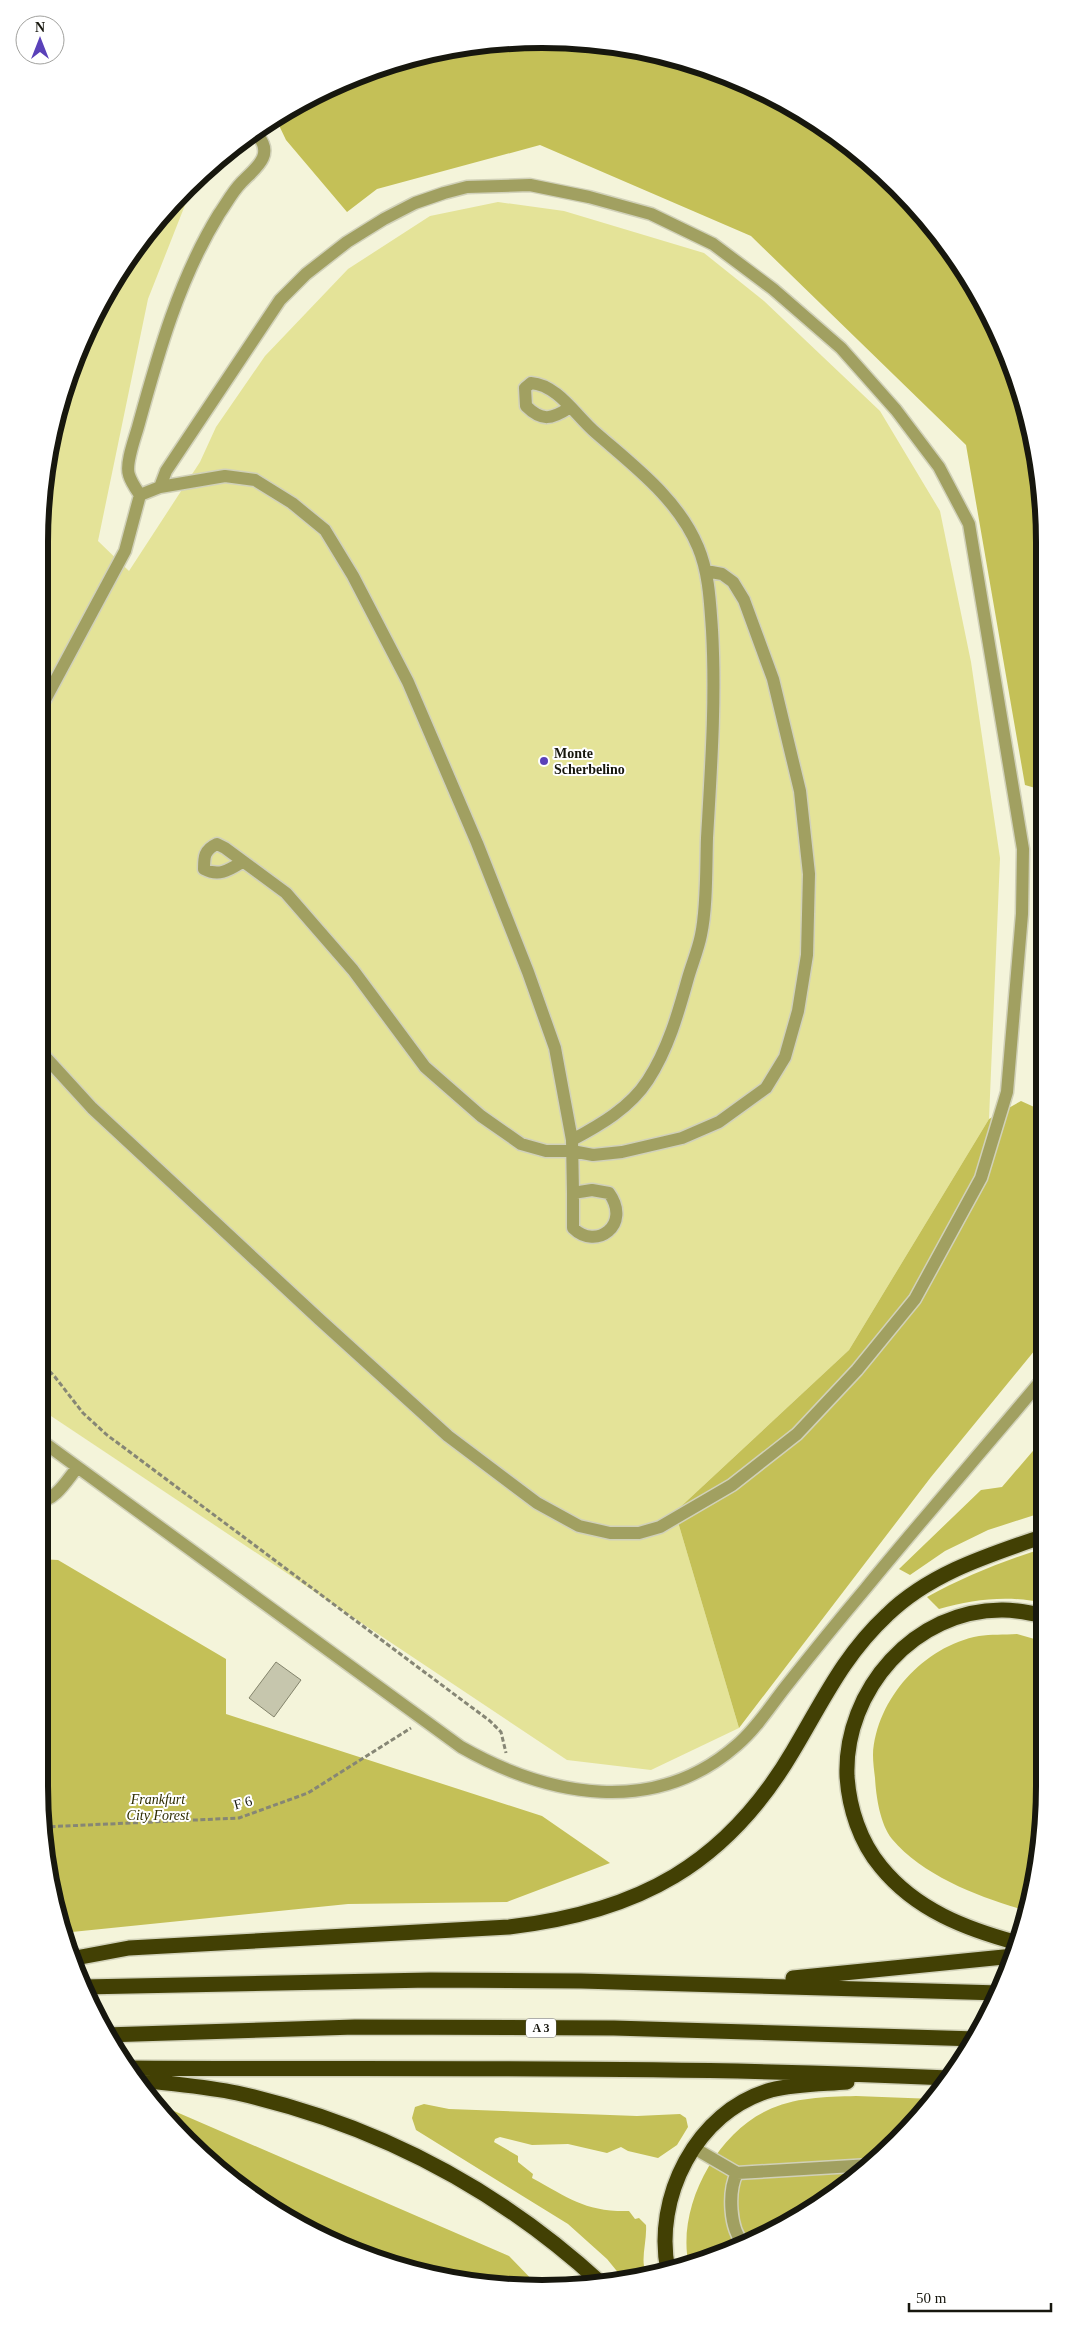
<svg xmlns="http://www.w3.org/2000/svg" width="1084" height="2328" font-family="'Times New Roman',serif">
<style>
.green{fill:#e4e398}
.forest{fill:#c4c057}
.building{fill:#c6c6ad;stroke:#83836b}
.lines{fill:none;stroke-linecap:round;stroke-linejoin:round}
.minor-casing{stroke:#d1d1b9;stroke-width:15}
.highway-casing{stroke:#d1d1b9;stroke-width:18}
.path{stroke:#868675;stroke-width:3;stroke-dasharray:5 2.5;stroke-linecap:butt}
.minor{stroke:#a1a061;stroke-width:12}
.highway{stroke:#424004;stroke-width:15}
.poi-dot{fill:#5a41b9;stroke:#fff;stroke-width:2}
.labels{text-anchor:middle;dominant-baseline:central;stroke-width:4;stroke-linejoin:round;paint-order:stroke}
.shield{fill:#fff;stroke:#5d5d56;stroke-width:1}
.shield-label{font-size:12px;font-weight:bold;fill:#17170e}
.poi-label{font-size:14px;font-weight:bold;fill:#17170e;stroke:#fff;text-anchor:start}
.park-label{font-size:14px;font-style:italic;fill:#2e2c00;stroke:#fff}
.street-label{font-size:14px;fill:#17170e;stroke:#fff}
.rim{fill:none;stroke:#17170e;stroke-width:6}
</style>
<rect width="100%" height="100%" fill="#f4f4da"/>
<!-- green -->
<path class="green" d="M 177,197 L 187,200 L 148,299 L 98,541 L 129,571 L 200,462 L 216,427 L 265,356 L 348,269 L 430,216 L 498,202 L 564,211 L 704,253 L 764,301 L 880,411 L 940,511 L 971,662 L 1000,858 L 989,1119 L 849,1350 L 675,1512 L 739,1728 L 651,1770 L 567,1760 L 39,1408 L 39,542 L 48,444 L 77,350 L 123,263 Z"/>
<!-- forest -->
<path class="forest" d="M 542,39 L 640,48 L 734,77 L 848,143 L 941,235 L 1007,349 L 1041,476 L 1042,790 L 1025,785 L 966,445 L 751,236 L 540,145 L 377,189 L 347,212 L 286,140 L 275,117 L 349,77 L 444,48 Z
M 1021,1101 L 1043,1111 L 1044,1339 L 931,1477 L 739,1728 L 675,1512 L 849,1350 L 989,1119 Z
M 1044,1438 L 1044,1512 L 988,1530 L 945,1551 L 910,1575 L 899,1569 L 981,1490 L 1002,1487 Z
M 1044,1548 L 1045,1603 C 1008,1595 974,1599 939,1609 L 927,1597 C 965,1576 1004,1561 1044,1548 Z
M 39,1559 L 58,1560 L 226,1659 L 226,1714 L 542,1816 L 610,1863 L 507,1902 L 348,1904 L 62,1933 L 48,1884 L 39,1786 Z
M 1017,1634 L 1045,1642 C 1045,1728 1052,1828 1027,1911 C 982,1898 924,1877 892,1839 C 880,1824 876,1796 875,1778 C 874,1770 873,1762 873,1755 C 876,1699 924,1646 979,1636 C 991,1634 1004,1635 1017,1634 Z
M 856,2096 L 934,2099 C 902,2143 841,2194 794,2222 C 766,2238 733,2249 703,2263 L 689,2266 C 676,2210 714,2136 766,2111 C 794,2097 825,2097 856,2096 Z
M 151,2101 L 509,2256 L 541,2289 C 509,2286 475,2286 443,2279 C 338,2258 214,2189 151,2101 Z
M 424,2104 L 449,2109 L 637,2116 L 680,2114 L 686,2118 L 688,2127 L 677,2145 L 658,2158 L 628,2151 L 621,2147 L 607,2153 L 568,2144 L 532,2145 L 500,2137 L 495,2139 L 494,2142 L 518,2156 L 518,2162 L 533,2174 L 532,2178 C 569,2198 585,2212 629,2211 L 635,2219 L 639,2218 L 646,2225 C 647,2239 642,2254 644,2266 L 653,2271 L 654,2274 L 625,2281 L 607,2259 L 568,2224 L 416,2130 L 412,2118 L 415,2107 Z"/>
<!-- building -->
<path class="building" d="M 276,1662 L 301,1680 L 274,1717 L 249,1698 Z"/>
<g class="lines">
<!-- minor casing -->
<g class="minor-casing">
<path id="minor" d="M 569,408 C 552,419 542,422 526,406 L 525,388 L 531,383 C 558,385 576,416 596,433 C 635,467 678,499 698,547 C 709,573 710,602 712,630 C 716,699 711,769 707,838 C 706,868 707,907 701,935 C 698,950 692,964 688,978 C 678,1014 668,1049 648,1080 C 630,1108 600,1125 572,1140
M 160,487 L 225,476 L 255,480 L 292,503 L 325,530 L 353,576 L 408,682 L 477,843 L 528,972 L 555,1048 L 572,1140 L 573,1193 L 592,1190 L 609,1193 C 632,1225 596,1251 573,1228 L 573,1193
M 39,711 L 125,551 L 140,495 C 136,489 131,482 129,475 C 125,464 135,438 138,427 C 158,354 179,279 219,214 C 226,204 233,191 241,183 C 254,169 275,156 258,136 L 247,136
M 242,862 C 229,870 219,877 204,869 C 204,857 204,850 217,844 L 225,848 L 286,893 L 353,970 L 425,1067 L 481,1116 L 521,1144 L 546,1151 L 572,1151 L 593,1155 L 622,1152 L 682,1138 L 719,1122 L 766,1088 L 785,1057 L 798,1011 L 807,955 L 809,874 L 800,791 L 773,679 L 744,600 L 733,582 L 722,574 L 706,571
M 39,1050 L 92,1108 L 319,1319 L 448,1436 L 537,1503 L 579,1526 L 610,1533 L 639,1533 L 660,1527 L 732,1485 L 797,1434 L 857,1370 L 915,1299 L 981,1178 L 1007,1092 L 1022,914 L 1023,849 L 969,524 L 939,467 L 896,410 L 841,348 L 773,289 L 713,244 L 651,214 L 589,197 L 530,185 L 467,187 L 444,193 L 415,203 L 384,219 L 347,242 L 306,274 L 280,300 L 166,471 L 160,487 L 140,495
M 39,1439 L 461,1747 C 549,1797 655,1817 737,1745 C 757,1728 771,1705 787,1685 C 813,1652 839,1620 866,1588 C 924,1517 985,1448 1044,1377
M 39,1501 C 55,1501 67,1480 77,1468
M 694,2148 L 737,2173 L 870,2165
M 737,2173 C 728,2191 729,2229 744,2244"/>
</g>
<!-- highway casing -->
<g class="highway-casing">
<path id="highway" d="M 1018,1943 C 966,1929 916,1910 881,1867 C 860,1842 849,1808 847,1776 C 844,1690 915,1609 1003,1610 C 1017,1610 1031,1613 1045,1616
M 70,1959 L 129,1948 L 509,1927 C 638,1912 726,1865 793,1751 C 823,1701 843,1656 887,1615 C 930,1573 989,1555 1044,1536
M 793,1978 L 1014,1956
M 83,1987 L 430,1980 L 581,1981 L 1000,1993
M 105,2035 L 355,2027 L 614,2028 L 977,2039
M 128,2068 C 402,2070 675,2065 949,2078
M 136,2079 C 169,2084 204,2086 237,2093 C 375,2124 499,2189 603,2285
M 668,2271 C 653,2198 696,2111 771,2090 C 795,2084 822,2084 847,2082"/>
</g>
<!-- path -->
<path class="path" d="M 39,1360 L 55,1377 L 83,1413 L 107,1435 L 490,1721 L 501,1732 L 506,1753
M 43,1827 L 239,1818 L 308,1793 L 411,1728"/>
<!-- minor -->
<use href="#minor" class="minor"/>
<!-- highway -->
<use href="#highway" class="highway"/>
</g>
<!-- markers -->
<circle class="poi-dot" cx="544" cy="761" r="5"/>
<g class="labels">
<!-- shield labels -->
<rect class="shield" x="526" y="2018.5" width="30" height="19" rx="4"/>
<g class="shield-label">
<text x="541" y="2028">A 3</text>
</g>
<!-- poi labels -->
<g class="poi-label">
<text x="554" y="753">Monte<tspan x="554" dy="16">Scherbelino</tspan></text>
</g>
<!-- park labels -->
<g class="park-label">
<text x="158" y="1799">Frankfurt<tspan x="158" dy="16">City Forest</tspan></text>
</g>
<!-- street labels -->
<g class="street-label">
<text transform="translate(243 1803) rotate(-15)">F 6</text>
</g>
</g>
<!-- crop -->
<path d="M0 0H1084V2328H0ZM542 48H542A494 494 0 0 1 1036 542V1786A494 494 0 0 1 542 2280H542A494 494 0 0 1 48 1786V542A494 494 0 0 1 542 48Z" fill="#fff" fill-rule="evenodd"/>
<path class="rim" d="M542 48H542A494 494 0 0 1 1036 542V1786A494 494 0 0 1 542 2280H542A494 494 0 0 1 48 1786V542A494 494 0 0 1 542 48Z"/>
<!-- north arrow -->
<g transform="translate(40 40)"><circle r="24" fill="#ffffff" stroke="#a2a29f"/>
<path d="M0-4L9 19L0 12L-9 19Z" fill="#5a41b9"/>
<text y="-8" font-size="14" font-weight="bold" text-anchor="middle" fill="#17170e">N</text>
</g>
<!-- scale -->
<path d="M909 2303v8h142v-8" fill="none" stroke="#17170e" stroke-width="2.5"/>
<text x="916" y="2303" font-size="15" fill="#17170e" stroke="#ffffff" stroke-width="4" paint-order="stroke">50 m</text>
</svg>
